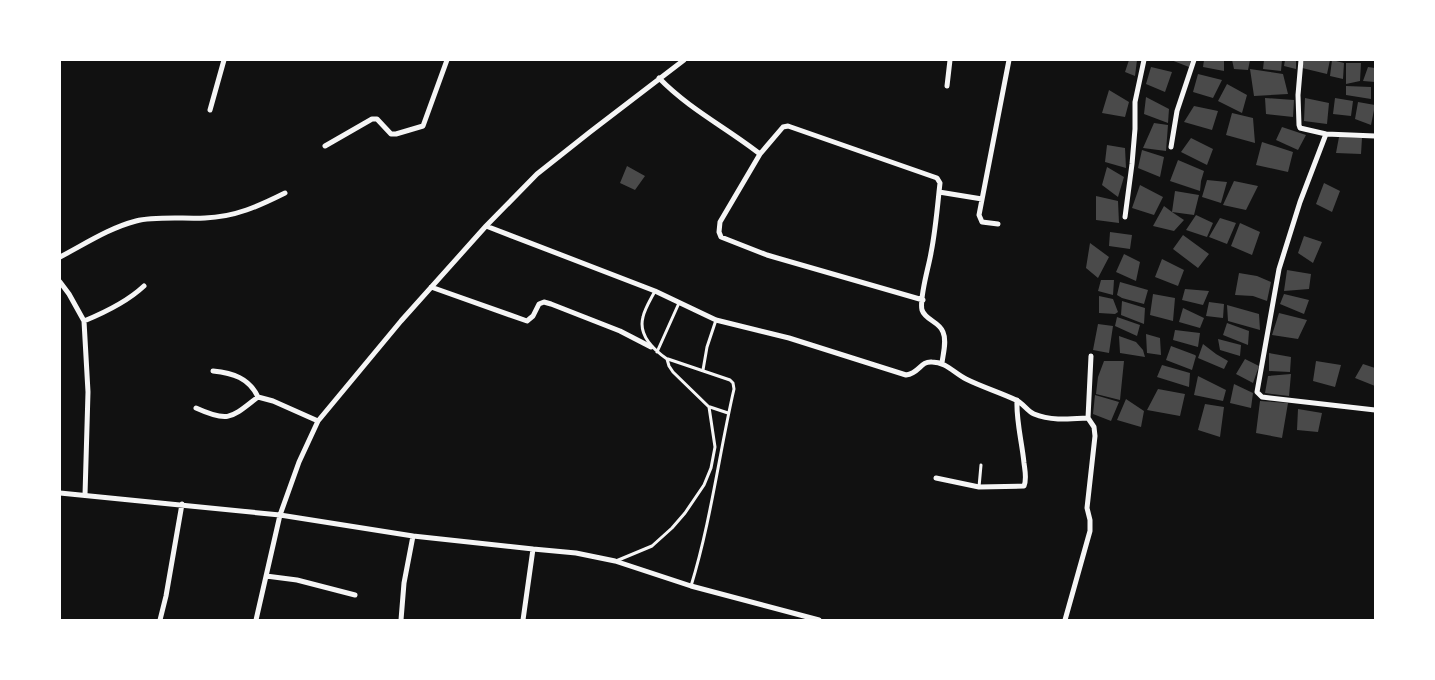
<svg xmlns="http://www.w3.org/2000/svg" width="1435" height="680" font-family="Montserrat,sans-serif">
<style>
.building{fill:#4a4a4a}
.lines{fill:none;stroke-linecap:round;stroke-linejoin:round}
.service{stroke:#f5f5f5;stroke-width:3}
.minor{stroke:#f5f5f5;stroke-width:5}
</style>
<rect width="100%" height="100%" fill="#111"/>
<!-- building -->
<path class="building" d="M 1129,60 L 1137,60 L 1135,76 L 1125,72 Z
M 1171,60 L 1191,60 L 1189,67 Z
M 1204,60 L 1224,60 L 1224,71 L 1203,67 Z
M 1232,60 L 1250,60 L 1248,70 L 1234,69 Z
M 1264,60 L 1282,60 L 1281,71 L 1263,69 Z
M 1285,60 L 1296,60 L 1296,69 L 1284,66 Z
M 1304,60 L 1330,60 L 1327,74 L 1302,68 Z
M 1332,60 L 1344,63 L 1343,79 L 1330,76 Z
M 1346,63 L 1361,63 L 1360,81 L 1346,84 Z
M 1151,67 L 1172,72 L 1165,92 L 1146,84 Z
M 1368,67 L 1375,68 L 1375,82 L 1363,81 Z
M 1250,69 L 1283,74 L 1288,94 L 1254,96 Z
M 1198,74 L 1222,80 L 1213,98 L 1193,92 Z
M 1227,84 L 1247,95 L 1242,113 L 1218,101 Z
M 1346,86 L 1371,87 L 1371,99 L 1346,95 Z
M 1109,90 L 1129,102 L 1125,117 L 1102,113 Z
M 1146,97 L 1169,109 L 1168,123 L 1144,114 Z
M 1265,98 L 1294,100 L 1293,117 L 1266,114 Z
M 1305,98 L 1329,103 L 1327,124 L 1304,121 Z
M 1335,98 L 1353,101 L 1351,116 L 1333,114 Z
M 1358,102 L 1375,105 L 1371,125 L 1355,119 Z
M 1194,106 L 1218,111 L 1212,130 L 1184,122 Z
M 1232,113 L 1253,118 L 1255,143 L 1226,135 Z
M 1154,123 L 1168,125 L 1166,151 L 1143,148 Z
M 1282,127 L 1306,135 L 1298,150 L 1276,140 Z
M 1339,137 L 1362,138 L 1361,154 L 1336,153 Z
M 1191,138 L 1213,149 L 1207,165 L 1181,152 Z
M 1262,142 L 1293,152 L 1288,172 L 1256,165 Z
M 1107,145 L 1125,148 L 1126,168 L 1105,162 Z
M 1142,150 L 1164,157 L 1160,177 L 1138,168 Z
M 1178,160 L 1204,171 L 1201,181 L 1200,191 L 1170,181 Z
M 627,166 L 645,176 L 635,190 L 620,183 Z
M 1107,167 L 1124,177 L 1118,197 L 1102,185 Z
M 1207,180 L 1227,182 L 1221,203 L 1202,197 Z
M 1234,181 L 1258,186 L 1246,210 L 1223,205 Z
M 1324,183 L 1340,191 L 1332,212 L 1316,204 Z
M 1140,185 L 1163,197 L 1154,215 L 1132,208 Z
M 1175,191 L 1199,195 L 1194,215 L 1172,212 L 1184,220 L 1174,231 L 1153,226 L 1164,206 L 1172,212 Z
M 1096,196 L 1118,201 L 1119,223 L 1096,220 Z
M 1196,215 L 1213,223 L 1207,237 L 1186,230 Z
M 1220,218 L 1236,223 L 1227,244 L 1209,237 Z
M 1240,223 L 1260,232 L 1252,255 L 1231,246 Z
M 1110,232 L 1132,235 L 1130,249 L 1109,246 Z
M 1183,235 L 1209,254 L 1198,268 L 1173,249 Z
M 1304,236 L 1322,242 L 1313,263 L 1298,253 Z
M 1090,243 L 1109,257 L 1098,278 L 1086,268 Z
M 1124,254 L 1140,262 L 1136,281 L 1116,272 Z
M 1162,259 L 1184,270 L 1178,286 L 1155,277 Z
M 1287,270 L 1311,274 L 1309,289 L 1284,291 Z
M 1239,273 L 1257,276 L 1271,282 L 1267,301 L 1253,296 L 1235,295 Z
M 1101,280 L 1114,280 L 1113,295 L 1098,291 Z
M 1120,282 L 1148,290 L 1144,304 L 1122,298 L 1117,295 Z
M 1185,289 L 1209,291 L 1203,305 L 1182,300 Z
M 1153,294 L 1175,298 L 1173,321 L 1150,315 Z
M 1284,294 L 1309,300 L 1304,314 L 1280,304 Z
M 1099,296 L 1113,299 L 1118,312 L 1115,314 L 1099,313 Z
M 1122,301 L 1145,308 L 1144,324 L 1121,315 Z
M 1209,302 L 1224,304 L 1223,318 L 1206,316 Z
M 1227,305 L 1259,314 L 1260,330 L 1228,321 Z
M 1183,308 L 1204,318 L 1200,328 L 1179,322 Z
M 1279,313 L 1307,320 L 1298,339 L 1272,335 Z
M 1117,317 L 1140,325 L 1137,336 L 1115,326 Z
M 1227,323 L 1249,331 L 1248,345 L 1223,335 Z
M 1098,324 L 1113,326 L 1109,353 L 1093,350 Z
M 1175,330 L 1200,333 L 1198,347 L 1173,340 Z
M 1146,334 L 1160,338 L 1161,355 L 1147,353 Z
M 1119,336 L 1136,342 L 1143,350 L 1145,357 L 1120,353 Z
M 1218,339 L 1241,345 L 1240,356 L 1220,350 Z
M 1203,344 L 1216,354 L 1228,361 L 1224,369 L 1198,358 Z
M 1171,346 L 1195,355 L 1196,356 L 1192,370 L 1166,360 Z
M 1269,353 L 1291,357 L 1290,372 L 1269,371 Z
M 1245,359 L 1259,366 L 1253,383 L 1236,374 Z
M 1104,361 L 1124,361 L 1120,400 L 1096,394 L 1098,377 Z
M 1316,361 L 1341,365 L 1335,387 L 1313,381 Z
M 1363,364 L 1375,368 L 1375,386 L 1355,378 Z
M 1162,365 L 1190,373 L 1189,387 L 1157,377 Z
M 1291,374 L 1289,396 L 1265,393 L 1268,376 Z
M 1198,376 L 1226,390 L 1223,401 L 1194,395 Z
M 1234,384 L 1253,393 L 1251,408 L 1230,403 Z
M 1158,389 L 1185,394 L 1180,416 L 1147,410 Z
M 1095,395 L 1119,402 L 1111,421 L 1093,414 Z
M 1126,399 L 1144,411 L 1141,427 L 1117,420 Z
M 1260,401 L 1288,403 L 1282,438 L 1256,433 Z
M 1205,404 L 1224,407 L 1220,437 L 1198,430 Z
M 1298,409 L 1322,413 L 1318,432 L 1297,430 Z"/>
<g class="lines">
<!-- service -->
<path class="service" d="M 657,352 L 679,303
M 668,359 L 730,380 L 733,383 L 734,389 C 719,454 711,521 691,586
M 703,370 L 707,347 L 716,320
M 710,407 L 728,413
M 979,487 L 981,465
M 616,561 L 652,546 L 672,528 L 685,513 L 704,485 L 711,468 L 715,447 L 709,407 L 673,372 L 669,366 L 667,359 C 654,350 638,335 643,317 C 645,308 651,299 655,291"/>
<!-- minor -->
<path class="minor" d="M 1301,60 L 1298,95 L 1299,125 L 1300,128 L 1326,134 L 1375,136
M 659,78 C 689,109 727,128 760,154
M 947,86 L 950,60
M 210,110 L 224,60
M 1326,134 L 1300,202 L 1279,269 L 1257,392 L 1262,397 L 1375,410
M 325,146 L 372,119 L 377,119 L 391,134 L 396,134 L 423,126 L 447,60
M 1171,147 L 1177,111 L 1194,60
M 939,192 L 982,199
M 1125,217 L 1132,164 L 1135,129 L 1135,102 L 1144,60
M 998,224 L 982,222 L 979,215 L 1009,60
M 486,226 L 655,291 L 716,320 L 789,338 L 906,375 C 920,373 920,361 932,362 C 946,362 954,373 966,379 C 982,387 999,392 1016,400 C 1023,403 1027,411 1034,414 C 1051,421 1070,419 1088,418
M 60,257 C 85,244 109,228 136,221 C 155,216 185,219 205,218 C 235,217 259,206 285,193
M 60,282 L 69,294 L 84,321 L 88,392 L 85,495
M 431,287 L 527,321 L 533,316 L 539,304 L 544,302 L 551,304 L 620,331 L 651,347
M 923,300 L 767,255 L 721,237 L 719,232 L 720,222 L 760,154 L 783,127 L 788,126 L 937,178 L 940,183 L 939,192 C 937,212 935,233 931,253 C 929,266 919,298 922,310 C 925,320 940,322 943,332 C 947,341 943,354 942,363
M 84,321 C 106,312 127,302 144,286
M 213,371 C 233,373 249,378 258,397
M 196,408 C 229,423 231,418 258,397 L 273,401 L 318,421
M 936,478 L 979,487 L 1024,486 C 1027,479 1025,471 1024,463 C 1022,442 1016,421 1017,400
M 60,493 L 280,515 L 413,536 L 533,549 L 523,620
M 533,549 L 576,553 L 615,561 L 691,586 L 819,620
M 266,576 L 297,580 L 355,595
M 160,620 L 166,596 L 182,504
M 256,620 L 280,515 L 299,462 L 318,421 L 401,321 L 486,226 L 537,174 L 590,132 L 684,60
M 401,620 L 404,583 L 413,536
M 1065,620 L 1090,531 L 1090,520 L 1087,508 L 1095,436 L 1094,427 L 1088,418 L 1091,356"/>
</g>
<!-- border -->
<rect width="1435" height="680" fill="none" stroke="#ffffff" stroke-width="122"/>
</svg>
